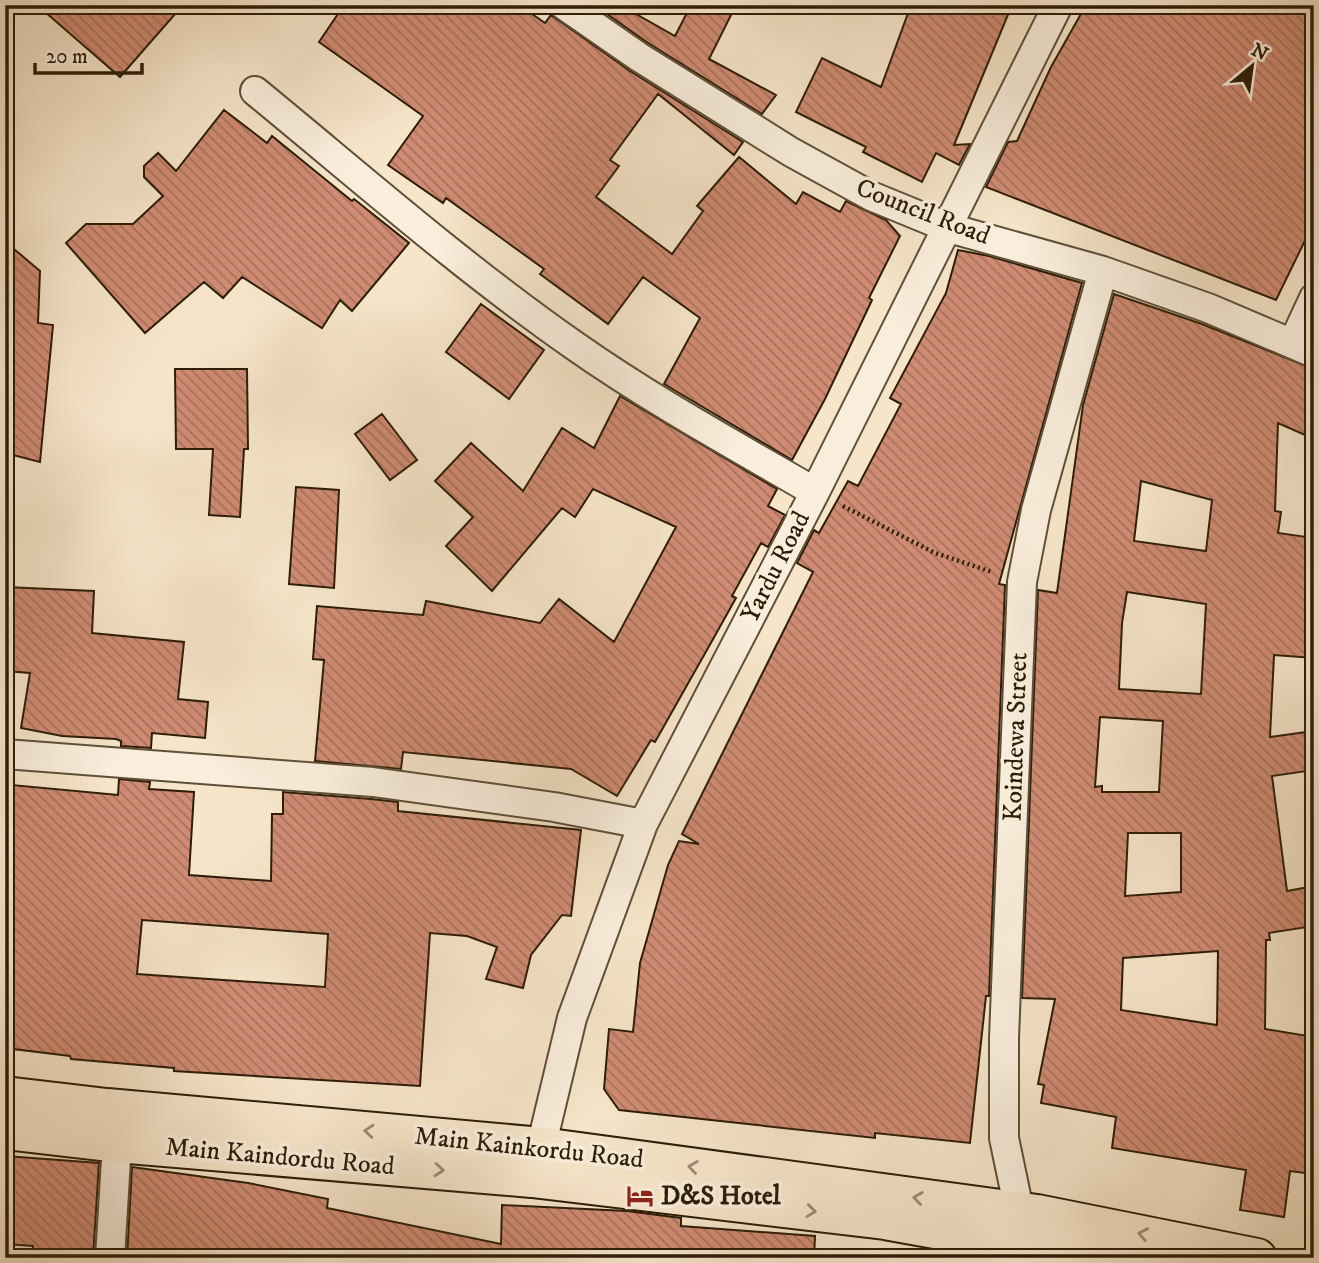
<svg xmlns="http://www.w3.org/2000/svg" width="1319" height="1263" font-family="'IM FELL DW Pica',serif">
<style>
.building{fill:url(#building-back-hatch);stroke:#2c1d08;stroke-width:2;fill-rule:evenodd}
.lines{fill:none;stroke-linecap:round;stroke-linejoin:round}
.street-casing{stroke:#5e4f38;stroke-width:32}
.primary-casing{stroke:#2c1d08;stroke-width:42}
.path{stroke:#2c1d08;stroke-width:4.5;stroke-dasharray:2 3.5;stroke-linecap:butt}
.street{stroke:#f9eedc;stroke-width:28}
.primary{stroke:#f6e5c9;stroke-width:38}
.oneway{stroke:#9b8b72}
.labels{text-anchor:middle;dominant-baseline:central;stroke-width:7;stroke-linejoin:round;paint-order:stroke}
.street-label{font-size:26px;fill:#2c1d08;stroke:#f9eedc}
.poi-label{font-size:26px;font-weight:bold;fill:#2c1d08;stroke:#f9eedc;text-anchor:start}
</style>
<defs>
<pattern id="building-back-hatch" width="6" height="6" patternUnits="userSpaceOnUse" patternTransform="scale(1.75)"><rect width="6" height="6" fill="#cf8b73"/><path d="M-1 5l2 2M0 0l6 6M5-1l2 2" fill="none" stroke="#a8715c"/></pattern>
</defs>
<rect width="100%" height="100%" fill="#f6e5c9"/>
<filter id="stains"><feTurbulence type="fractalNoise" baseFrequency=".00286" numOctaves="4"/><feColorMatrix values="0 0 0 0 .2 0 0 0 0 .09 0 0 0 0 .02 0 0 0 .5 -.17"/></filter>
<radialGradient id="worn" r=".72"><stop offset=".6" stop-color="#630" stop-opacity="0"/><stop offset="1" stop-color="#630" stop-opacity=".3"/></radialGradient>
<!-- building -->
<path class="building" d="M 37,5 L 183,5 L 120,77 Z
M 344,5 L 519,5 L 545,23 L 551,15 L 630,71 L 743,142 L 734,155 L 658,94 L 610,160 L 619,166 L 596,197 L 672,254 L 703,211 L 697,206 L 739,157 L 796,204 L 803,192 L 840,212 L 846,201 L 886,220 L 900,236 L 869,298 L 872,300 L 825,399 L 792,460 L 664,384 L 700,318 L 643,277 L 608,324 L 540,274 L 544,269 L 446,198 L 443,203 L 388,165 L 423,116 L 319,42 Z
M 598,5 L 620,5 L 675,36 L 691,5 L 736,5 L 709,59 L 776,95 L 762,114 L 648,43 L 597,7 Z
M 911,5 L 1012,5 L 954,145 L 970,144 L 959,165 L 936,153 L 922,182 L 863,152 L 866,147 L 796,112 L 822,58 L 881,87 Z
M 1086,5 L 1314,5 L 1314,222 L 1276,300 L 986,187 L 1008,142 L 1017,141 L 1051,67 Z
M 224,110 L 267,143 L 272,136 L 352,201 L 354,199 L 409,243 L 352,311 L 340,300 L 322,328 L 242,277 L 223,298 L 204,282 L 145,333 L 66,243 L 86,224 L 133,224 L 163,196 L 144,177 L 144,166 L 158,153 L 176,171 Z
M 14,249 L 40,271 L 38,323 L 53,325 L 40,462 L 5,453 L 5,352 L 8,320 L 11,321 Z
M 958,250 L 989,256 L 1082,283 L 999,584 L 1005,585 L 989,996 L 986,996 L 970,1143 L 875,1133 L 875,1138 L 619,1110 L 604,1089 L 609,1029 L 633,1032 L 640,963 L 668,865 L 679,841 L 699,844 L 682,834 L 813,572 L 797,563 L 814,530 L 819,533 L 848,481 L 858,486 L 901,404 L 890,398 L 946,293 Z
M 1114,294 L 1202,324 L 1314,369 L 1314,439 L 1278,423 L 1275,511 L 1281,512 L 1278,533 L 1314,538 L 1314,658 L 1274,655 L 1270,737 L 1314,731 L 1314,770 L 1272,776 L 1287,891 L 1314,886 L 1314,926 L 1269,933 L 1270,940 L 1266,940 L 1265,1029 L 1314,1037 L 1314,1174 L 1290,1171 L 1284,1217 L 1240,1210 L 1246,1170 L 1112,1148 L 1116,1117 L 1041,1103 L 1044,1085 L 1038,1084 L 1055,999 L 1022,998 L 1038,590 L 1057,593 L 1083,405 ZM 1141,481 L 1212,500 L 1206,551 L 1134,541 ZM 1127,592 L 1206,604 L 1201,694 L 1119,689 L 1122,623 ZM 1100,717 L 1163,721 L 1159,792 L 1102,792 L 1102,786 L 1095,787 ZM 1128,833 L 1181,833 L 1181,892 L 1125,896 ZM 1218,951 L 1217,1025 L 1121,1010 L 1123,958 Z
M 481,304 L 544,350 L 509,399 L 446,352 Z
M 175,369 L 247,369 L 248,449 L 244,449 L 240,517 L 209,515 L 213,449 L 176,449 Z
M 620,396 L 777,489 L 768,506 L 785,515 L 768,547 L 761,543 L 732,596 L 736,598 L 712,641 L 655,742 L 651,740 L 617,796 L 571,769 L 403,752 L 401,769 L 315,761 L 324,660 L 313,659 L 317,606 L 423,615 L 426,601 L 540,623 L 559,599 L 614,642 L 676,527 L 593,489 L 575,517 L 562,508 L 492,591 L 446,546 L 473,517 L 435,481 L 471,443 L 523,491 L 562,428 L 594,448 Z
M 382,414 L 417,460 L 390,480 L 355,434 Z
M 296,487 L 339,490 L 334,588 L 289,584 Z
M 5,587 L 94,591 L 92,633 L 184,642 L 178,699 L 208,702 L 205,738 L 152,733 L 151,748 L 121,746 L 121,741 L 116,739 L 62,736 L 21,728 L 30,673 L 5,671 Z
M 119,779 L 150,782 L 149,789 L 194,792 L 189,875 L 271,881 L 272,814 L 283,814 L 283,792 L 371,799 L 398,802 L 398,811 L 581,830 L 571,916 L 562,915 L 531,955 L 523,988 L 486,979 L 497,947 L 467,936 L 430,933 L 420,1086 L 174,1071 L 174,1068 L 71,1059 L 70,1056 L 5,1048 L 5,871 L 12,785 L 118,795 ZM 142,920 L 328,934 L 325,987 L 137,974 Z
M 5,1156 L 99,1163 L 93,1258 L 33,1258 L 33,1246 L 5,1244 Z
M 132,1167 L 248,1183 L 328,1199 L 327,1208 L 501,1244 L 502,1205 L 627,1211 L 681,1218 L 681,1226 L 815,1236 L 814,1258 L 127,1258 Z"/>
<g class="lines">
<!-- street casing -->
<g class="street-casing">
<path id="street" d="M 564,5 L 639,57 L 791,152 L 871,196 L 949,228 L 1103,271 L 1208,308 L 1314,353
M 255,91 C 360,177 463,268 575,346 C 652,400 734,445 815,492
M 1293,343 L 1314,298
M 5,754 L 373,782 L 554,807 L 643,824
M 537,1164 L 572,1018 L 643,824 L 815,492 L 1058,5
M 1023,1229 L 1004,1138 L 1004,1038 L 1022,582 L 1036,510 L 1103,271
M 110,1258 L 117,1143"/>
</g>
<!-- primary casing -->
<g class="primary-casing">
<path id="primary" d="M 5,1096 L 107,1108 L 542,1147 L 1037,1214 L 1257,1258
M 5,1130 L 117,1143 L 532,1178 L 885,1220 L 1096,1258"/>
</g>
<!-- path -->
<path class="path" d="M 843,506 L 935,553 L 992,572"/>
<!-- street -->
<use href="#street" class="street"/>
<!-- primary -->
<use href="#primary" class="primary"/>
</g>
<!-- one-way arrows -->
<defs><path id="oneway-chevron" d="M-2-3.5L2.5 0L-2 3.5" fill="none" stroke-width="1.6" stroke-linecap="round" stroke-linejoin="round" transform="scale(1.75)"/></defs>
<g class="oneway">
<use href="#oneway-chevron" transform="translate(369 1131) rotate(-175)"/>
<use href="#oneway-chevron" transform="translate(693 1167) rotate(-172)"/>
<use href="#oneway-chevron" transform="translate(439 1170) rotate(5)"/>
<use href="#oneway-chevron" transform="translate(918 1198) rotate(-172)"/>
<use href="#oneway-chevron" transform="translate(811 1211) rotate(7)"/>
<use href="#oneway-chevron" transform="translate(1143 1234) rotate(-169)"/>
</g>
<!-- icons -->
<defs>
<g id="hotel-bare" transform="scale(2.1)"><path d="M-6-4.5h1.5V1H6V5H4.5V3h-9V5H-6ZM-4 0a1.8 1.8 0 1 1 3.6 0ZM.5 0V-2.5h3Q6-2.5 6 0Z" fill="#8f2418" stroke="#f9eedc" stroke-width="2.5" paint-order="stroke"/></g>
</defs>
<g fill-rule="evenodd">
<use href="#hotel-bare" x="640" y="1196"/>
</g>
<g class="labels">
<!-- street labels -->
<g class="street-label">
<text transform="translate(923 212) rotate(21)">Council Road</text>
<text transform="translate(776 567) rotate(-63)">Yardu Road</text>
<text transform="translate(1016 737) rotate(-88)">Koindewa Street</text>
<text transform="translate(529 1148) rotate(6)">Main Kainkordu Road</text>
<text transform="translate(280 1157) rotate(5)">Main Kaindordu Road</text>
</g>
<!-- poi labels -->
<g class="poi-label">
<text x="661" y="1196">D&amp;S Hotel</text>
</g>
</g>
<!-- margin -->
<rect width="1319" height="1263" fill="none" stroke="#f6e5c9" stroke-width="28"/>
<rect x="7" y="7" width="1305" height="1249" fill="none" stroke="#2c1d08" stroke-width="3.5"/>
<rect x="14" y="14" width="1291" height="1235" fill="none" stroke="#2c1d08" stroke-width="2"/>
<!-- north arrow -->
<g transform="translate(1252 66) rotate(29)" stroke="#f9eedc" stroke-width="5" paint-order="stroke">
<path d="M0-5L12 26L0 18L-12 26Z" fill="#2c1d08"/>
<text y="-10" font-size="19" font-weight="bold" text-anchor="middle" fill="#2c1d08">N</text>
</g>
<!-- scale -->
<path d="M35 63v10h107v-10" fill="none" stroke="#2c1d08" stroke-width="3.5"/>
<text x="46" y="63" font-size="21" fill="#2c1d08" stroke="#f9eedc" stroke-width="5" paint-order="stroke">20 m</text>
<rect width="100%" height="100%" filter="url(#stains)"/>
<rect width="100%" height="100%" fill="url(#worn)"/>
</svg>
